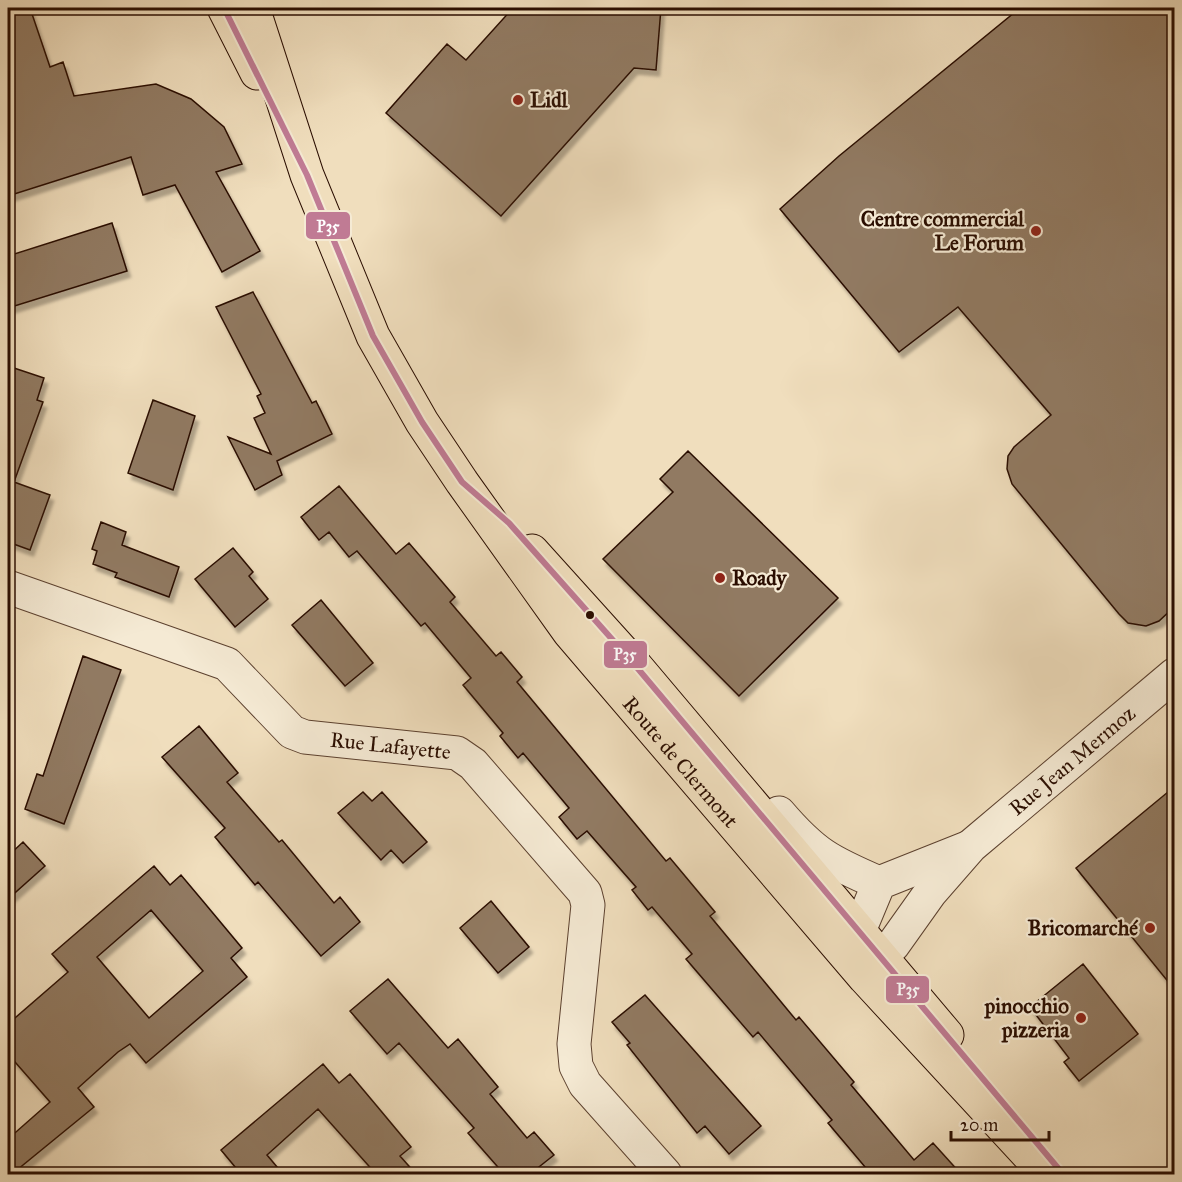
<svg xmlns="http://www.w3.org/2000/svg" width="1182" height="1182" font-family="'IM FELL Great Primer',serif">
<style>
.building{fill:#917a62;stroke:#2a0d00;stroke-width:1.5;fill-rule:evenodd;filter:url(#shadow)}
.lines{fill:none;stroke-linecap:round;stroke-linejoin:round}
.minor-casing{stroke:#5c412f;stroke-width:35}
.major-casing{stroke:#2a0d00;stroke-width:35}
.minor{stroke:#f5ead4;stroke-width:33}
.major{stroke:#f0debd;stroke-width:33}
.bus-1-casing{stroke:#f5ead4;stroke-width:10}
.bus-1{stroke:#c07b94;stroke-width:6}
.poi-dot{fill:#8f2418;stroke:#f5ead4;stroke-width:2}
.bus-dot{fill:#2a0d00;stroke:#f5ead4;stroke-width:2}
.labels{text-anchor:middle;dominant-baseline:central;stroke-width:4.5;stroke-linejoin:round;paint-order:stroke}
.poi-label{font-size:21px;font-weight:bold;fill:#2a0d00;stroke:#f5ead4;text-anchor:end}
.street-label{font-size:21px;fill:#2a0d00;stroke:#f5ead4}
.line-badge{stroke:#f5ead4;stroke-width:2}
.badge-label{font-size:16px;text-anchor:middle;font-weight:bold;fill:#fff}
</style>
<defs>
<filter id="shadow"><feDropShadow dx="3.5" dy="6" stdDeviation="1.5" flood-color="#0004"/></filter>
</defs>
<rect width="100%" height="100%" fill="#f0debd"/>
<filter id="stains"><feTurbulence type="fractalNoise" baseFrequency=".00333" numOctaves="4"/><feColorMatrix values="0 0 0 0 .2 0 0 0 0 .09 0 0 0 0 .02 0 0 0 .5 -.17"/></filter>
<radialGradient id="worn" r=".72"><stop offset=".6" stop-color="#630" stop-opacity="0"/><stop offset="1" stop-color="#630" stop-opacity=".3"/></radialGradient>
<!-- building -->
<path class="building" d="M 8,8 L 30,8 L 50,67 L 63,62 L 74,96 L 156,84 L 191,99 L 224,127 L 242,164 L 216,172 L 260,251 L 222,272 L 175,185 L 143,195 L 131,157 L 8,196 Z
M 513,8 L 661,8 L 656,70 L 634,68 L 501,216 L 386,113 L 447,44 L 466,60 Z
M 1020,8 L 1174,8 L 1174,607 L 1159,621 L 1146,626 L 1128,623 L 1119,614 L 1012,484 L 1007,469 L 1008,456 L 1014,447 L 1051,415 L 958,307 L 899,352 L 780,209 L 839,156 Z
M 112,223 L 127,271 L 8,308 L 8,256 Z
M 253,292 L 312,403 L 316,401 L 332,434 L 277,461 L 282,475 L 255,490 L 228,437 L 271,454 L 254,418 L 265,413 L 257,396 L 261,394 L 216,307 Z
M 8,366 L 44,378 L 37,400 L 43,402 L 14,482 L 50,495 L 30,550 L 8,542 Z
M 153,400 L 195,416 L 173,490 L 128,473 Z
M 688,451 L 838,598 L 739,696 L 603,559 L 673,492 L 660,479 Z
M 339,486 L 396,554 L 409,543 L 455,597 L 450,602 L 496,656 L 501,652 L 522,677 L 517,682 L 666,861 L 670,858 L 715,912 L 710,916 L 796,1020 L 799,1017 L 854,1082 L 851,1085 L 914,1160 L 933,1143 L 961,1174 L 871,1174 L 828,1123 L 832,1120 L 758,1032 L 753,1037 L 686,959 L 692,954 L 652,907 L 648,910 L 632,890 L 636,887 L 587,831 L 577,839 L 559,817 L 569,808 L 523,753 L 518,758 L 500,736 L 503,733 L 463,685 L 471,678 L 425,623 L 421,626 L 357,551 L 349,557 L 329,532 L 319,540 L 301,517 Z
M 101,522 L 126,532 L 122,545 L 179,567 L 169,597 L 115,577 L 117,573 L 93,564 L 97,551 L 92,549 Z
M 233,548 L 253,572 L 249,576 L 268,599 L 235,627 L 195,579 Z
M 321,600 L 373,663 L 345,686 L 292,625 Z
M 83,656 L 121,670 L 64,824 L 25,809 L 37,774 L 43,776 Z
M 199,726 L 238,773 L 227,782 L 279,842 L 282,840 L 334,903 L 340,897 L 360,922 L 321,956 L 258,882 L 255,885 L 215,837 L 225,828 L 162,757 Z
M 1174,787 L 1174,989 L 1076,868 Z
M 363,792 L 372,801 L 382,792 L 427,842 L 403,863 L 391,850 L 381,860 L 338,813 Z
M 23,842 L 45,866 L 8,899 L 8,856 Z
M 154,866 L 170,885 L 181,875 L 202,900 L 242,948 L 231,958 L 247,977 L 146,1063 L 130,1044 L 118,1052 L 78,1088 L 94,1107 L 12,1174 L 8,1174 L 8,1139 L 50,1102 L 8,1054 L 8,1024 L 68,972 L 52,954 ZM 151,910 L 203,971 L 149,1018 L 97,957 Z
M 491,901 L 529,947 L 498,973 L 460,928 Z
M 1083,964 L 1138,1034 L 1079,1081 L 1064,1062 L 1069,1058 L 1030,1007 Z
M 388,979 L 448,1048 L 458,1039 L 498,1087 L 490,1094 L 527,1138 L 534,1132 L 554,1155 L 530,1174 L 504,1174 L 468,1133 L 474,1128 L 399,1043 L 387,1054 L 350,1011 Z
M 645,995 L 761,1126 L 729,1154 L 705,1126 L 697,1133 L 627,1045 L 630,1043 L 612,1022 Z
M 323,1064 L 339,1083 L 350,1074 L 376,1105 L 411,1147 L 400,1156 L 416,1174 L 376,1174 L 318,1109 L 267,1155 L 283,1174 L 241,1174 L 221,1150 Z"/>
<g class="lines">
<!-- minor casing -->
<g class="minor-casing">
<g id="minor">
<path id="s1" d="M 8,587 L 227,664 L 292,732 L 305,737 L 457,753 L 473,764 L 585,893 L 588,905 L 574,1044 L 576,1066 L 585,1084 L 665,1174"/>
<path d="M 779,813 C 814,854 830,862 879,883"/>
<path id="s2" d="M 853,951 L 880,956 L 893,945 L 930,893 L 971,846 L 1174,675"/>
<path d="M 863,957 L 859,931 L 879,883 L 967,848"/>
</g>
</g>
<!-- major casing -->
<g class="major-casing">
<g id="major">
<path d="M 224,8 L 257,73"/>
<path id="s3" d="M 253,8 L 307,175 L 373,336 L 422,422 L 462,482 L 569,632 L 865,978 L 1046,1174"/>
<path d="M 532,551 L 634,664 L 947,1035"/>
</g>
</g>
<!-- minor -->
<use href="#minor" class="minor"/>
<!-- major -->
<use href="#major" class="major"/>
<!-- bus-1 casing -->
<g class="bus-1-casing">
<path id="bus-1" d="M 224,8 L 307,175 L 373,336 L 422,422 L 462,482 L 509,523 L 634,664 L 1063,1174"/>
</g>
<!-- bus-1 -->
<use href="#bus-1" class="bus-1"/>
</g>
<!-- markers -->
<g class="poi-dot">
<circle cx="518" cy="100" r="6"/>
<circle cx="1036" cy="231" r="6"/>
<circle cx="720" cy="578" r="6"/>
<circle cx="1150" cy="928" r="6"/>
<circle cx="1081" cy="1018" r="6"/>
</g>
<circle class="bus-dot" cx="590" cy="615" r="5"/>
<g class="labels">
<!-- poi labels -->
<g class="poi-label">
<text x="530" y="100" text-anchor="start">Lidl</text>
<text x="1024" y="219">Centre commercial<tspan x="1024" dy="24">Le Forum</tspan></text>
<text x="732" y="578" text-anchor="start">Roady</text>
<text x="1138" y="928">Bricomarché</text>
<text x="1069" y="1006">pinocchio<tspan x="1069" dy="24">pizzeria</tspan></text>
</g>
<!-- street labels -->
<g class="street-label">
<text stroke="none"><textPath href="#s1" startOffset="426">Rue Lafayette</textPath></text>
<text stroke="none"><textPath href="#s2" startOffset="303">Rue Jean Mermoz</textPath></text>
<text stroke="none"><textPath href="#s3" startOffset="876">Route de Clermont</textPath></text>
</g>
</g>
<g class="line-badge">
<rect x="305" y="211" width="46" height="29" rx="6" fill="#c07b94"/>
<rect x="603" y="640" width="45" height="29" rx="6" fill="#c07b94"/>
<rect x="885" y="975" width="45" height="29" rx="6" fill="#c07b94"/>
</g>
<g class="badge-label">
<text x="328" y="232">P35</text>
<text x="625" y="660">P35</text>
<text x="908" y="995">P35</text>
</g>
<!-- margin -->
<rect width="1182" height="1182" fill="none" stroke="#f0debd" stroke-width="30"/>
<rect x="9" y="9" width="1164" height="1164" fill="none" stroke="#2a0d00" stroke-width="3"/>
<rect x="15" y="15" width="1152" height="1152" fill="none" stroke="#2a0d00" stroke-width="1.5"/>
<!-- scale -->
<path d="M951 1131v9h98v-9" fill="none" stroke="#2a0d00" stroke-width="3"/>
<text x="960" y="1131" font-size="18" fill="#2a0d00" stroke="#f5ead4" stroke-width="4.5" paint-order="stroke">20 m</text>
<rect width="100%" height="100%" filter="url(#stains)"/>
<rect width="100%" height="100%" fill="url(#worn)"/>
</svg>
